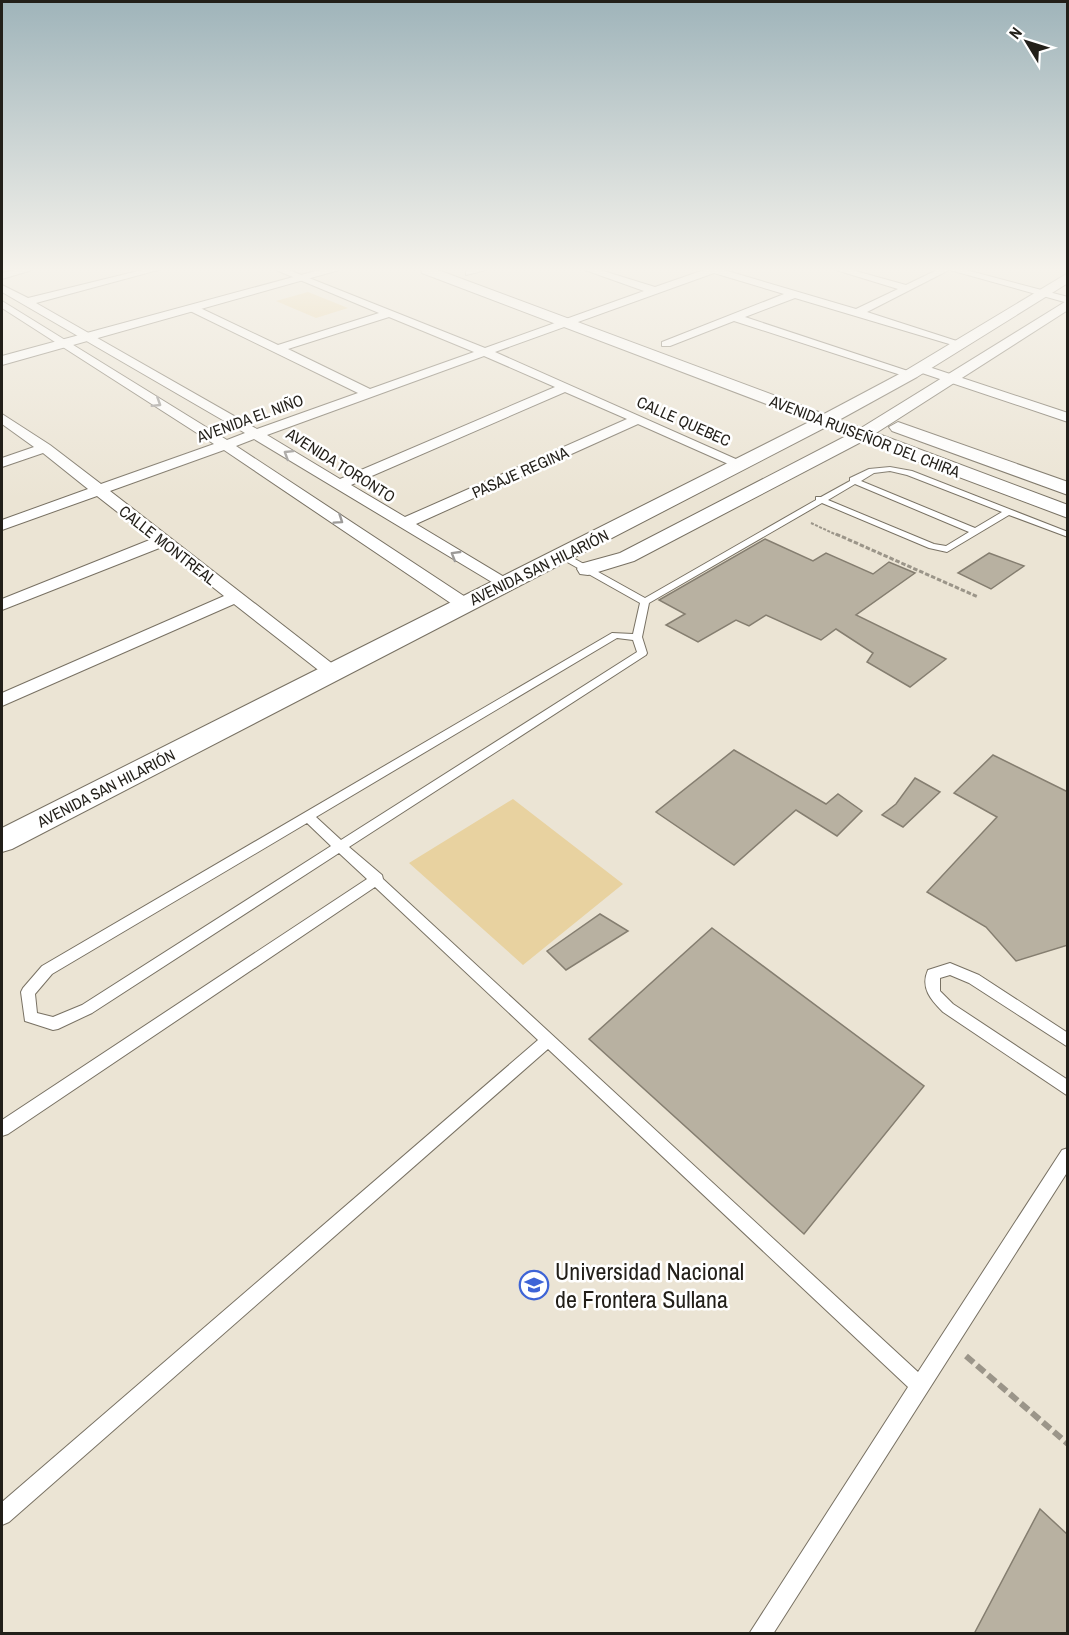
<svg xmlns="http://www.w3.org/2000/svg" width="1069" height="1635" font-family="'Archivo Narrow',sans-serif">
<style>
.green{fill:#e8d2a0}
.building{fill:#b8b1a1;stroke:#857e70;stroke-width:1.5}
.lines{fill:none;stroke-linecap:round;stroke-linejoin:round}
.service-casing{stroke:#787163;stroke-width:2}
.minor-casing{stroke:#787163;stroke-width:2}
.tertiary-casing{stroke:#787163;stroke-width:2}
.path-far2{stroke:#9b9589;stroke-width:2;stroke-dasharray:3 1.5;stroke-linecap:butt}
.path-far1{stroke:#9b9589;stroke-width:3;stroke-dasharray:4.5 2;stroke-linecap:butt}
.path{stroke:#9b9589;stroke-width:6;stroke-dasharray:10 4.5;stroke-linecap:butt}
.service{fill:#fff;fill-rule:evenodd}
.minor{fill:#fff;fill-rule:evenodd}
.tertiary{fill:#fff;fill-rule:evenodd}
.oneway{stroke:#9c9a98}
.labels{text-anchor:middle;dominant-baseline:central;stroke-width:5;stroke-linejoin:round;paint-order:stroke}
.far-street-label{font-size:16px;fill:#221f19;stroke:#fff}
.near-poi-label{font-size:24px;fill:#221f19;stroke:#fff;text-anchor:start}
</style>
<rect width="100%" height="100%" fill="#ebe4d4"/>
<!-- green -->
<path class="green" d="M 308,292 L 348,308 L 316,318 L 276,301 Z
M 513,799 L 623,884 L 523,965 L 409,863 Z"/>
<!-- building -->
<path class="building" d="M 765,539 L 813,561 L 826,553 L 873,574 L 889,562 L 915,573 L 856,615 L 946,659 L 910,687 L 867,662 L 873,653 L 836,629 L 821,640 L 766,615 L 749,626 L 736,620 L 698,642 L 666,625 L 685,614 L 659,600 Z
M 989,553 L 1024,566 L 991,589 L 958,573 Z
M 734,750 L 826,804 L 838,794 L 862,811 L 837,836 L 796,810 L 734,865 L 656,812 Z
M 993,755 L 1068,792 L 1068,945 L 1016,961 L 986,927 L 927,892 L 997,817 L 954,793 Z
M 915,778 L 940,792 L 903,827 L 882,815 L 896,804 Z
M 600,914 L 628,931 L 566,970 L 547,951 Z
M 712,928 L 924,1086 L 804,1234 L 589,1039 Z
M 1040,1509 L 1068,1535 L 1068,1634 L 974,1634 Z"/>
<g class="lines">
<!-- service casing -->
<g class="service-casing">
<path id="service" d="M 890,467 L 912,471 L 1068,532 L 1068,537 L 1009,515 L 947,552 L 929,548 L 822,503 L 649,603 L 642,637 L 647,653 L 646,655 L 349,847 L 382,875 L 383,879 L 918,1372 L 1062,1150 L 1068,1148 L 1068,1171 L 773,1634 L 749,1634 L 908,1387 L 548,1049 L 9,1522 L 2,1525 L 2,1502 L 538,1040 L 375,887 L 8,1134 L 2,1136 L 2,1120 L 367,879 L 339,853 L 92,1013 L 58,1029 L 53,1030 L 25,1021 L 21,992 L 23,988 L 42,966 L 612,633 L 633,634 L 640,603 L 560,558 L 560,554 L 566,554 L 645,598 L 816,500 L 816,497 L 821,497 L 850,481 L 850,478 L 869,469 ZM 890,471 L 907,475 L 1002,512 L 975,528 L 861,481 L 874,473 ZM 855,484 L 969,532 L 946,546 L 934,544 L 828,500 ZM 617,638 L 633,640 L 637,652 L 341,840 L 316,817 ZM 307,823 L 331,846 L 82,1005 L 53,1017 L 37,1013 L 35,994 L 52,974 Z
M 950,963 L 979,975 L 1068,1033 L 1068,1047 L 969,983 L 950,975 L 940,978 L 940,991 L 953,1004 L 1068,1080 L 1068,1096 L 943,1012 C 931,1000 920,988 928,970 Z"/>
</g>
<!-- minor casing -->
<g class="minor-casing">
<path id="minor" d="M 15,270 L 32,270 L 2,279 L 2,273 Z
M 142,270 L 158,270 L 36,303 L 257,429 L 358,393 L 188,310 L 188,306 L 196,306 L 278,345 L 379,313 L 276,270 L 289,270 L 485,348 L 644,291 L 585,270 L 600,270 L 655,287 L 704,270 L 724,270 L 856,309 L 898,289 L 836,270 L 852,270 L 906,285 L 937,270 L 949,270 L 867,312 L 966,344 L 956,346 L 795,298 L 745,317 L 917,374 L 915,377 L 907,377 L 734,321 L 670,346 L 662,346 L 662,342 L 784,294 L 714,273 L 495,352 L 747,464 L 745,467 L 735,467 L 638,424 L 416,524 L 511,581 L 514,585 L 505,590 L 254,439 L 236,446 L 470,600 L 473,604 L 470,608 L 458,608 L 224,450 L 110,491 L 343,672 L 340,676 L 326,676 L 234,604 L 2,706 L 2,693 L 224,596 L 162,547 L 2,610 L 2,599 L 152,539 L 97,496 L 2,530 L 2,520 L 88,489 L 43,453 L 2,467 L 2,458 L 34,447 L 2,424 L 2,414 L 50,445 L 101,484 L 214,444 L 2,308 L 2,301 L 227,440 L 245,433 L 2,292 L 2,285 L 28,298 ZM 389,317 L 474,352 L 370,389 L 288,349 ZM 484,356 L 555,387 L 340,479 L 267,435 ZM 565,392 L 627,419 L 405,517 L 351,485 Z
M 470,270 L 486,270 L 466,275 L 466,271 Z
M 950,270 L 966,270 L 1068,297 L 1068,303 Z
M 920,364 L 1068,413 L 1068,422 L 916,371 L 916,365 Z"/>
</g>
<!-- tertiary casing -->
<g class="tertiary-casing">
<path id="tertiary" d="M 319,270 L 339,270 L 2,365 L 2,356 Z
M 421,270 L 438,270 L 824,414 L 905,371 L 1068,273 L 1068,283 L 917,377 L 839,420 L 861,428 L 1068,300 L 1068,310 L 876,433 L 1068,505 L 1068,518 L 863,441 L 634,561 L 588,575 L 580,574 L 577,569 L 580,564 L 620,553 L 848,435 L 826,427 L 12,849 L 2,852 L 2,828 L 811,421 L 422,273 Z
M 898,422 L 1068,482 L 1068,495 L 892,431 L 889,427 Z"/>
</g>
<!-- path-far2 -->
<path class="path-far2" d="M 811,523 L 839,536"/>
<!-- path-far1 -->
<path class="path-far1" d="M 836,534 L 978,597"/>
<!-- path -->
<path class="path" d="M 966,1356 L 1068,1444"/>
<!-- service -->
<use href="#service" class="service"/>
<!-- minor -->
<use href="#minor" class="minor"/>
<!-- tertiary -->
<use href="#tertiary" class="tertiary"/>
</g>
<!-- one-way arrows -->
<defs><path id="oneway-chevron" d="M-2-3.5L2.5 0L-2 3.5" fill="none" stroke-width="1.6" stroke-linecap="round" stroke-linejoin="round" transform="scale(1.5)"/></defs>
<g class="oneway">
<use href="#oneway-chevron" transform="translate(157 403) rotate(32)"/>
<use href="#oneway-chevron" transform="translate(288 454) rotate(-148)"/>
<use href="#oneway-chevron" transform="translate(339 520) rotate(34)"/>
<use href="#oneway-chevron" transform="translate(455 555) rotate(-149)"/>
</g>
<!-- sky -->
<linearGradient id="sky" x2="0" y2="1"><stop stop-color="#9fb4ba"/><stop offset="0.54" stop-color="#f6f3ec"/><stop offset="1" stop-color="#f6f3ec" stop-opacity="0"/></linearGradient>
<rect width="1069" height="499" fill="url(#sky)"/>
<!-- icons -->
<defs>
<g id="university-ring" transform="scale(1.5)"><circle r="9.5" fill="#fff" stroke="#3e64d6" stroke-width="1.5"/><path d="M0-5L7-2L0 1L-7-2ZM-4 1L0 2.5L4 1V4Q0 6-4 4Z" fill="#3e64d6"/></g>
</defs>
<g fill-rule="evenodd">
<use href="#university-ring" x="534" y="1285"/>
</g>
<g class="labels">
<!-- far-street labels -->
<g class="far-street-label">
<text transform="translate(250 418) rotate(-20)">AVENIDA EL NIÑO</text>
<text transform="translate(684 421) rotate(24)">CALLE QUEBEC</text>
<text transform="translate(865 436) rotate(21)">AVENIDA RUISEÑOR DEL CHIRA</text>
<text transform="translate(341 465) rotate(32)">AVENIDA TORONTO</text>
<text transform="translate(520 472) rotate(-24)">PASAJE REGINA</text>
<text transform="translate(168 545) rotate(38)">CALLE MONTREAL</text>
<text transform="translate(539 567) rotate(-26)">AVENIDA SAN HILARIÓN</text>
<text transform="translate(106 788) rotate(-27)">AVENIDA SAN HILARIÓN</text>
</g>
<!-- near-poi labels -->
<g class="near-poi-label">
<text x="555" y="1271">Universidad Nacional<tspan x="555" dy="28">de Frontera Sullana</tspan></text>
</g>
</g>
<!-- border -->
<rect width="1069" height="1635" fill="none" stroke="#221f19" stroke-width="6"/>
<!-- north arrow -->
<g transform="translate(1027 42) rotate(308)" stroke="#ffffff" stroke-width="4.5" paint-order="stroke">
<path d="M0-4.5L10 22L0 15L-10 22Z" fill="#221f19"/>
<text y="-9" font-size="16" font-weight="bold" text-anchor="middle" fill="#221f19">N</text>
</g>
</svg>
